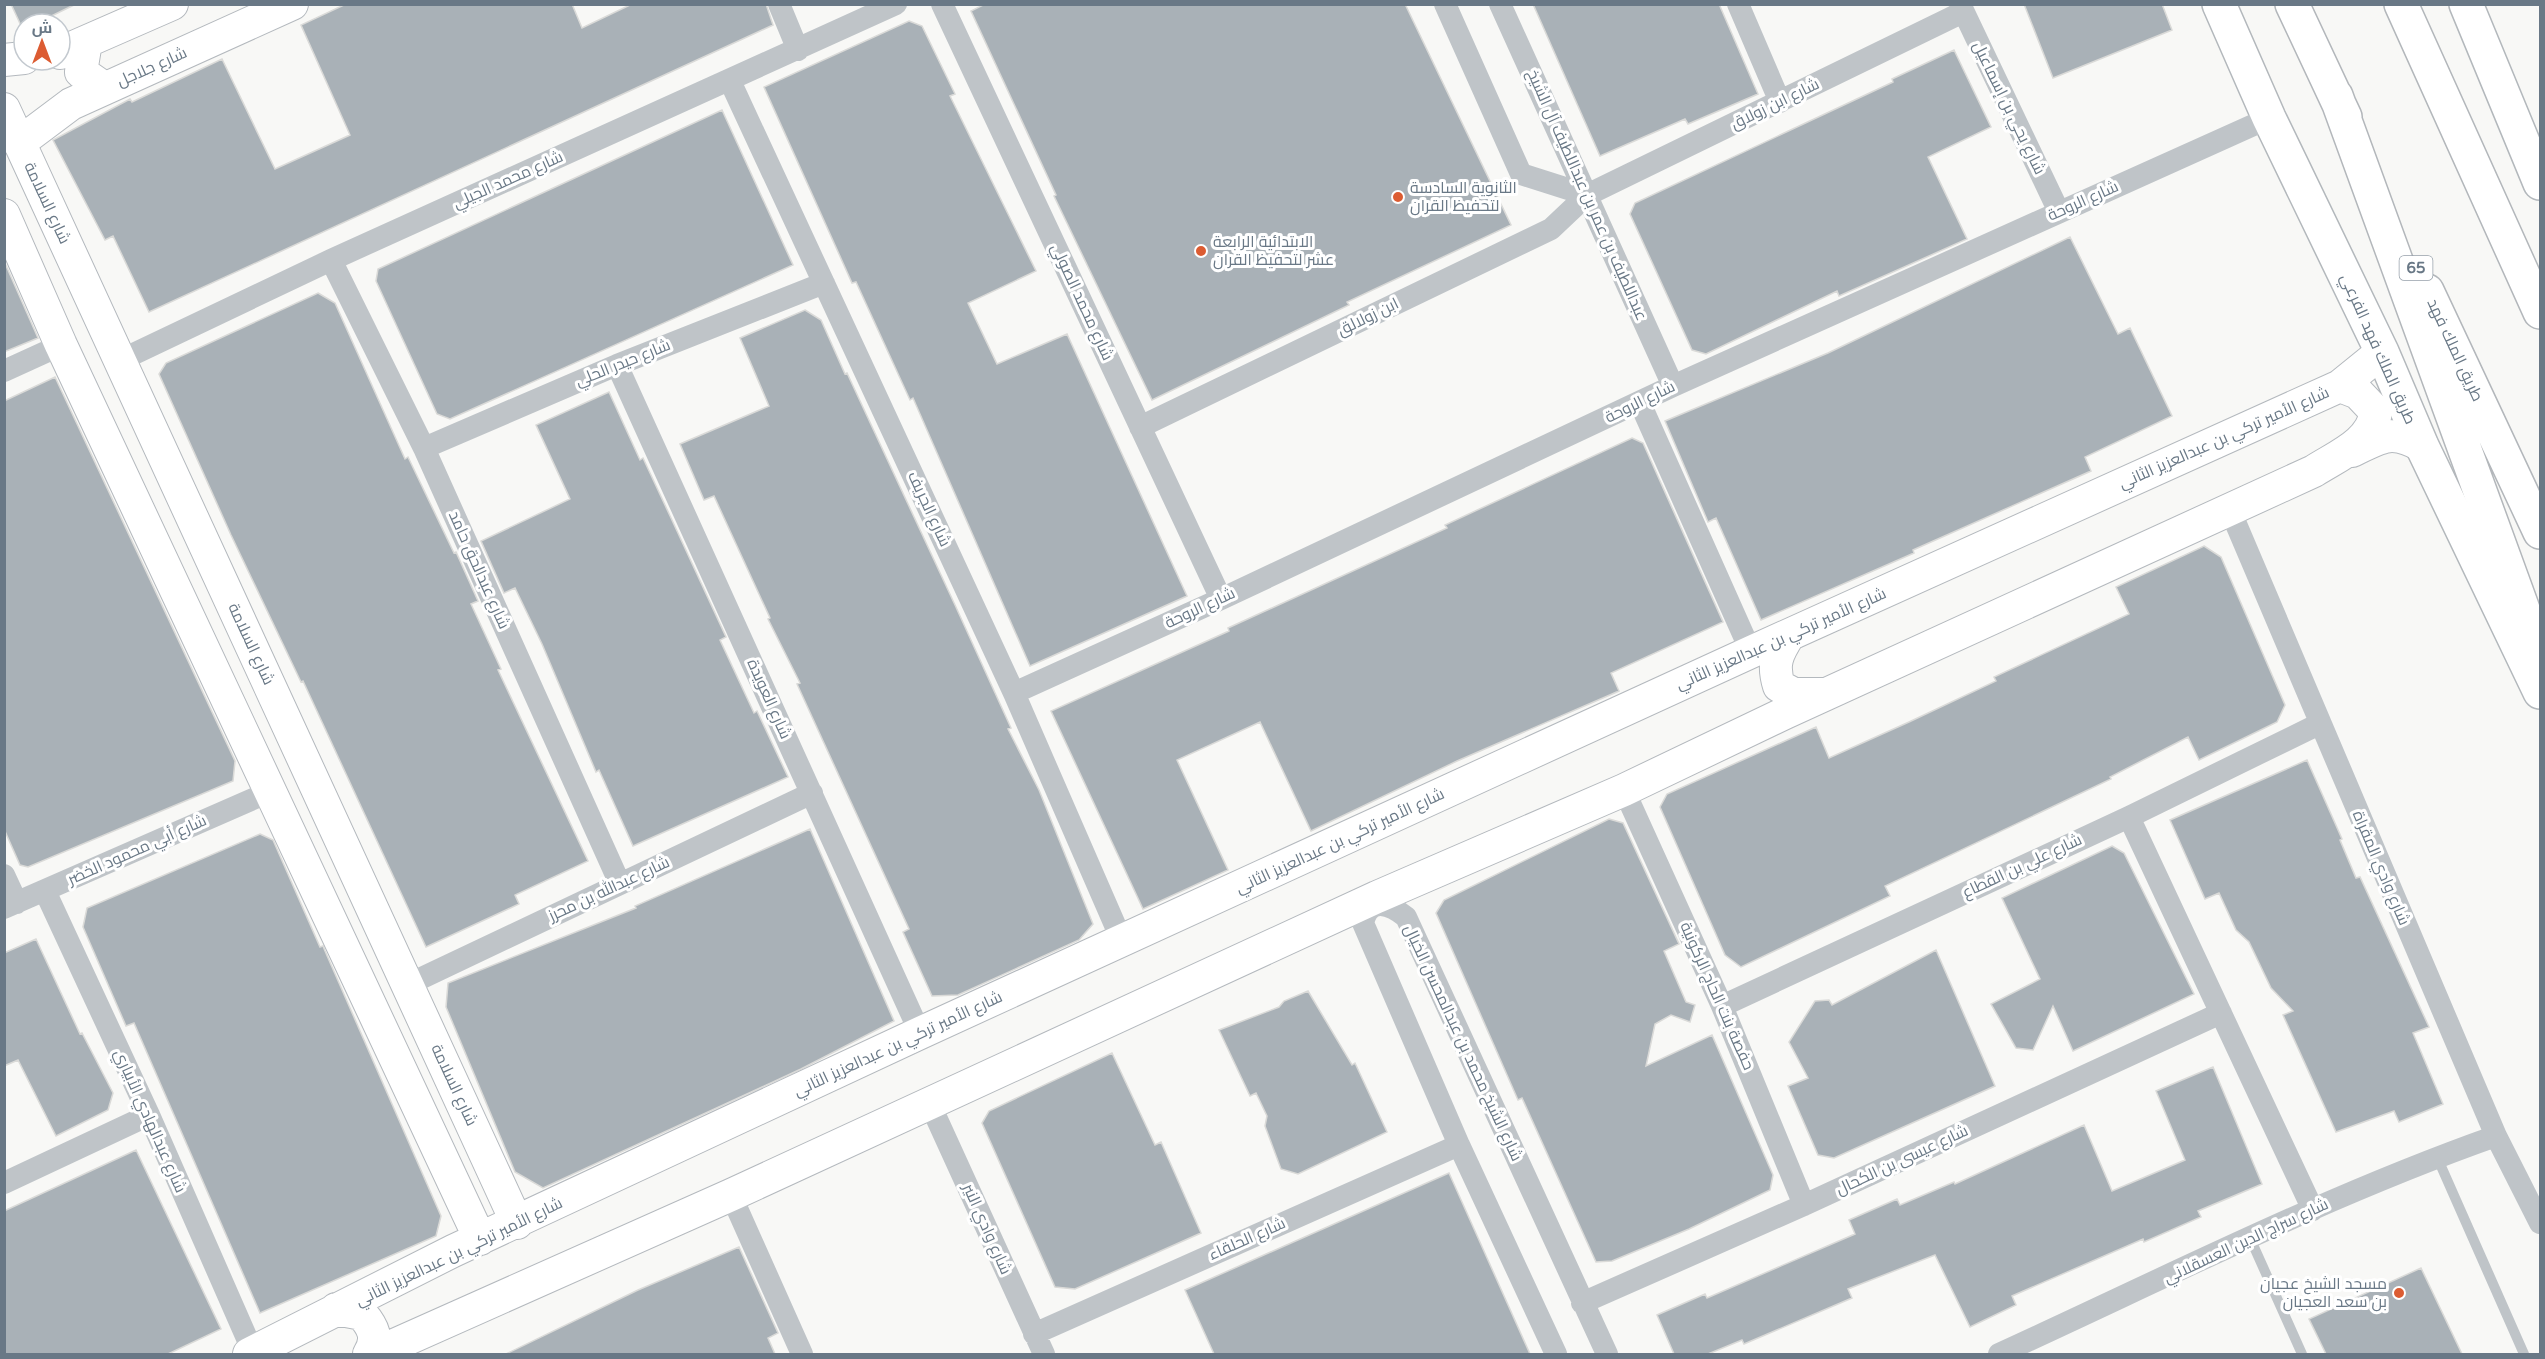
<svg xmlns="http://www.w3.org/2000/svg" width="2545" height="1359" font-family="'Varela Round',Cairo,sans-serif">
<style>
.building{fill:#a9b1b7;stroke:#dadad8;stroke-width:1.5}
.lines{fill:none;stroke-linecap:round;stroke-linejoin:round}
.secondary-casing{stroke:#b4b9be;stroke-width:34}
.primary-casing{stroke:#b3b8bc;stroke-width:36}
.highway-casing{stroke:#b3b7bb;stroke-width:36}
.lane{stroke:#bfc4c8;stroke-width:10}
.street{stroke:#bfc4c8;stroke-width:22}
.secondary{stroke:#fff;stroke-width:32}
.primary{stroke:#fff;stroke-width:33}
.highway{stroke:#fff;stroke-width:33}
.poi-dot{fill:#dc5c32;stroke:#fff;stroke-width:2}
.labels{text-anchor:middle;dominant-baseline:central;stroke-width:6;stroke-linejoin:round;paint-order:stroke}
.shield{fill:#fff;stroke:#96a0aa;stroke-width:1.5}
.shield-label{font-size:15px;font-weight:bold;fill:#697886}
.street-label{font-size:16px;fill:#697886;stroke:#fff}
.poi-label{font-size:16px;fill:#697886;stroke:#fff;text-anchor:start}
</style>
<rect width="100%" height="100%" fill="#f8f8f6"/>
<!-- building -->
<path class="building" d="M 11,4 L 76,4 L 35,24 L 24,24 L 23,30 Z
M 346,4 L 572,4 L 582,28 L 632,4 L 766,4 L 773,25 L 149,312 L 113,236 L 105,240 L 53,140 L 130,99 L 132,102 L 222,59 L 275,169 L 350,135 L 301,25 Z
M 985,4 L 1405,4 L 1511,225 L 1347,302 L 1349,305 L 1152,400 L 1054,196 L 1056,195 L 971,11 Z
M 1533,4 L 1719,4 L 1758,94 L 1688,124 L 1685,119 L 1600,156 Z
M 2024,4 L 2162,4 L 2172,30 L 2053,78 Z
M 909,21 L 922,26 L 955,94 L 950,96 L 1036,271 L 968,303 L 997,364 L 1067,334 L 1187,596 L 1030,666 L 913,398 L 910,400 L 856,282 L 852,283 L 764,87 Z
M 1954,50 L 1991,127 L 1928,157 L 1967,239 L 1839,296 L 1837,291 L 1706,354 L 1692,350 L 1630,214 L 1635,203 L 1893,82 L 1892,79 Z
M 722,110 L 793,265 L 450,419 L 437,414 L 376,281 L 378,269 Z
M 2070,237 L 2118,334 L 2130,328 L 2172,416 L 2085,457 L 2091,471 L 1913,550 L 1914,553 L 1761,620 L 1716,518 L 1708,522 L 1665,421 L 1828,353 Z
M 4,261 L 38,338 L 4,352 Z
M 318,293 L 335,303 L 405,459 L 408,457 L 454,553 L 456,552 L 478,601 L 471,604 L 501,669 L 498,670 L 588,861 L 515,895 L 519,904 L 426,947 L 303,681 L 301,682 L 231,535 L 159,374 L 166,363 Z
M 805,310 L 821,320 L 845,374 L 847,373 L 955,605 L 1011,728 L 1008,729 L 1039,790 L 1093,924 L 1079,940 L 958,995 L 932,996 L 903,932 L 909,929 L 797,684 L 800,683 L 768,619 L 770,618 L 714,496 L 704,500 L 680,444 L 769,406 L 740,338 Z
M 55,377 L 235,761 L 233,781 L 28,867 L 20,865 L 4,829 L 4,401 Z
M 609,392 L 640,460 L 643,458 L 671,518 L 726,637 L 720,640 L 754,713 L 757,711 L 788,777 L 633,846 L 599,770 L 596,772 L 542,644 L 515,588 L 504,593 L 481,541 L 570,499 L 536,425 Z
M 1632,438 L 1643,443 L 1723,622 L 1611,673 L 1619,691 L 1457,761 L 1311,831 L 1260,722 L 1177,760 L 1228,870 L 1143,909 L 1051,711 L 1229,631 L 1228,628 L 1447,528 L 1445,525 Z
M 2204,546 L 2221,557 L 2285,705 L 2277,722 L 2199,760 L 2188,737 L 2110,777 L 2111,779 L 1885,886 L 1890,896 L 1741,967 L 1725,955 L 1660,807 L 1667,794 L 1816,727 L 1829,758 L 1909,722 L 1996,681 L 1994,677 L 2129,614 L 2116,587 Z
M 2307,760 L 2342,839 L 2340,840 L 2356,878 L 2360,877 L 2429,1027 L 2413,1033 L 2443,1104 L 2399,1122 L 2394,1111 L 2336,1132 L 2283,1015 L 2293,1011 L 2271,988 L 2249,942 L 2236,930 L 2219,893 L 2205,899 L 2170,820 Z
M 1609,819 L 1623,823 L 1679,944 L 1664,951 L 1686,1002 L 1695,1005 L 1690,1022 L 1671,1015 L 1655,1024 L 1646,1066 L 1712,1035 L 1773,1175 L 1770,1190 L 1689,1229 L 1612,1261 L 1596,1262 L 1522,1098 L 1518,1100 L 1436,913 L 1444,900 Z
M 810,829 L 894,1021 L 801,1069 L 543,1188 L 515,1172 L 446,1007 L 448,983 L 636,908 L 635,906 Z
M 260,834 L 273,840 L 320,947 L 323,946 L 325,951 L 441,1216 L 436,1236 L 260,1313 L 134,1023 L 126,1026 L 83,927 L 87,908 Z
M 2112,846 L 2124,853 L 2194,994 L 2073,1051 L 2053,1006 L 2033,1050 L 2016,1048 L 1991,1004 L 2040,979 L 2002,898 Z
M 36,939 L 80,1034 L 82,1033 L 113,1093 L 108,1110 L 56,1136 L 18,1060 L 4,1066 L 4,953 Z
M 1936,950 L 1995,1086 L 1834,1158 L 1818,1155 L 1788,1086 L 1808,1078 L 1789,1042 L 1815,1001 L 1829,1000 L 1832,1005 Z
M 1308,991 L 1352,1065 L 1355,1063 L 1387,1132 L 1298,1174 L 1281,1169 L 1265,1126 L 1267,1116 L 1256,1093 L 1250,1096 L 1219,1030 L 1279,1007 L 1284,1001 Z
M 1112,1053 L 1155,1145 L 1161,1142 L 1201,1233 L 1075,1289 L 1055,1287 L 982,1123 L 989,1111 Z
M 2213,1067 L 2262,1184 L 2198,1211 L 2201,1217 L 2144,1242 L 2143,1239 L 2012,1296 L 2016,1305 L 1970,1327 L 1935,1255 L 1848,1289 L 1852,1298 L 1744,1344 L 1742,1340 L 1708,1354 L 1674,1354 L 1657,1315 L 1705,1294 L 1707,1298 L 1855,1234 L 1849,1220 L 1897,1199 L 1900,1205 L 1954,1182 L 1955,1184 L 2084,1125 L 2112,1191 L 2185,1160 L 2156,1091 Z
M 136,1150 L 221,1329 L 168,1354 L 4,1354 L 4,1211 Z
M 1449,1173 L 1530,1354 L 1214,1354 L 1185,1290 Z
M 739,1247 L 778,1333 L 768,1338 L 775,1354 L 506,1354 L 638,1290 Z
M 2421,1268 L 2462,1354 L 2326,1354 L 2309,1319 Z"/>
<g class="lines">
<!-- secondary casing -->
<g class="secondary-casing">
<path id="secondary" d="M 86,42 L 81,72 L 104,88
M 60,53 L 172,4
M 4,60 L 24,58
M 4,109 L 517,1223
M 19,143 L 71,104 L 292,4
M 4,215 L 61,345 L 480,1239
M 2340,386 L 2382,352
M 2352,451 C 2382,436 2392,429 2422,446
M 1789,635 C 1777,654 1772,664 1779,686 L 1794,694 L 1826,694
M 336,1309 L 362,1314 C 373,1327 379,1338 369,1354
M 249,1354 L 453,1251 L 920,1033 L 1751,652 L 2340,386 L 2358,393 L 2376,412 C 2371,443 2339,455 2314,471 L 1785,713 L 1624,790 L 1377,897 L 731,1195 L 374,1354"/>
</g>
<!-- primary casing -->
<g class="primary-casing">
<path id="primary" d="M 2219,4 L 2269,118 L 2382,352 L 2422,446 L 2540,692
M 2466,4 L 2540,183"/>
</g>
<!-- highway casing -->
<g class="highway-casing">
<path id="highway" d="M 2292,4 L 2345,117
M 2401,4 L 2540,312
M 2336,96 L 2540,656
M 2427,291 L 2540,532"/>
</g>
<!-- lane -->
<path class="lane" d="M 2437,1157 L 2524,1354
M 2250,1238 L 2302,1354"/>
<!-- street -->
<path class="street" d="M 779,4 L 798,50
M 942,4 L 1221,599
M 1445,4 L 1521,174 L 1587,195
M 1500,4 L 1673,386
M 1738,4 L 1780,102
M 1960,4 L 2059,212
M 730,81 L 1014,693 L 1122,941
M 331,260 L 424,448 L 620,884
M 121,360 L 331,260 L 896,4
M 617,365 L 920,1033
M 4,371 L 61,345
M 1640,403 L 1751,652
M 1140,427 L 1551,229 L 1587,195 L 1963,12
M 424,448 L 617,365 L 824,283
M 2230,510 L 2496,1136 L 2540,1223
M 1014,693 L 1221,599 L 1673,386 L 2269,118
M 1624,790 L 1722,1006 L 1804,1205
M 2129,817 L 2313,1210
M 4,875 L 17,903
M 45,891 L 149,1115 L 253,1352
M 4,908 L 269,792
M 407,985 L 812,793
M 1722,1006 L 2129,817 L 2319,724
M 930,1104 L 1044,1354
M 4,1183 L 149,1115
M 731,1195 L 802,1354
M 1582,1303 L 1804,1205 L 2221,1013
M 1034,1334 L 1459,1145
M 1556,1354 L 1459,1145 L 1363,923 C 1369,896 1390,904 1406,917 L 1607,1354
M 1999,1354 C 2163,1279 2326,1196 2496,1136"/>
<!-- secondary -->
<use href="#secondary" class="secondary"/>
<!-- primary -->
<use href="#primary" class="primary"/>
<!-- highway -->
<use href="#highway" class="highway"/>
</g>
<!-- markers -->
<g class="poi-dot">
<circle cx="1398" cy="197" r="6"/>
<circle cx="1201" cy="251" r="6"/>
<circle cx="2399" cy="1293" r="6"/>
</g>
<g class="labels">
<!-- shield labels -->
<rect class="shield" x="2399.5" y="256" width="33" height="24" rx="4.5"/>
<g class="shield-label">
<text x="2416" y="268">65</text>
</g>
<!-- street labels -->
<g class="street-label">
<text transform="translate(152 67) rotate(-24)">شارع جلاجل</text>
<text transform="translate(1775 104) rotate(-26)">شارع ابن زولاق</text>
<text transform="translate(2009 108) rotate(64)">شارع يحي بن إسماعيل</text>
<text transform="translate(508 180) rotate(-24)">شارع محمد الجيلي</text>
<text transform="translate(1587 195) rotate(66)">عبداللطيف بن عمر بن عبداللطيف آل الشيخ</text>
<text transform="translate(2083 201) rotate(-24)">شارع الروحة</text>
<text transform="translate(47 203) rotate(65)">شارع السلامة</text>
<text transform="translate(1082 302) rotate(65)">شارع محمد الصولي</text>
<text transform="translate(1368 317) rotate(-26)">ابن زولالق</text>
<text transform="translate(2378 349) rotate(66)">طريق الملك فهد الفرعي</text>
<text transform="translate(2455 350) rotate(65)">طريق الملك فهد</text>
<text transform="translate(623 363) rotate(-22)">شارع حيدر الحلي</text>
<text transform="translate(1640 402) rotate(-26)">شارع الروحة</text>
<text transform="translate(2224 438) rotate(-24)">شارع الأمير تركي بن عبدالعزيز الثاني</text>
<text transform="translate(929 509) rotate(65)">شارع الجريف</text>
<text transform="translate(479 570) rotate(66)">شارع عبدالحق حامد</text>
<text transform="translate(1200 608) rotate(-25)">شارع الروحة</text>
<text transform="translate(1781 639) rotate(-24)">شارع الأمير تركي بن عبدالعزيز الثاني</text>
<text transform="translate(251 644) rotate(65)">شارع السلامة</text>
<text transform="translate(769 699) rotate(66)">شارع العويدة</text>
<text transform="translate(1340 841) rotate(-25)">شارع الأمير تركي بن عبدالعزيز الثاني</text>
<text transform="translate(137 850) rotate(-24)">شارع أبي محمود الخضر</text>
<text transform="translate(2022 866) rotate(-25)">شارع علي بن القطاع</text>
<text transform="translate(2381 868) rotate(67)">شارع وادي المقراة</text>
<text transform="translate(609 889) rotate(-25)">شارع عبدالله بن محرز</text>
<text transform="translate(1717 996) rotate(66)">حفصة بنت الحاج الركونية</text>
<text transform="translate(1463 1043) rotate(65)">شارع الشيخ محمد بن عبدالمحسن الخيال</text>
<text transform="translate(898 1044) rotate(-25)">شارع الأمير تركي بن عبدالعزيز الثاني</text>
<text transform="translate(454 1085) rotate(65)">شارع السلامة</text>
<text transform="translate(150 1121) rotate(66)">شارع عبدالهادي الأبياري</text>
<text transform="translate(1902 1160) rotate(-25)">شارع عيسى بن الكحال</text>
<text transform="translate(987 1229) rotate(66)">شارع وادي النير</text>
<text transform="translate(1247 1239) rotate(-24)">شارع الحلقاء</text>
<text transform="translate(2246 1241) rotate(-25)">شارع سراج الدين العسقلاني</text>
<text transform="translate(459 1252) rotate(-26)">شارع الأمير تركي بن عبدالعزيز الثاني</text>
</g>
<!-- poi labels -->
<g class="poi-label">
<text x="1410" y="188">الثانوية السادسة<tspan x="1410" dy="18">لتحفيظ القران</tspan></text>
<text x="1213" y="242">الابتدائية الرابعة<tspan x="1213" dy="18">عشر لتحفيظ القران</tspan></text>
<text x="2387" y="1284" text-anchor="end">مسجد الشيخ عجيان<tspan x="2387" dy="18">بن سعد العجيان</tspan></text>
</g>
</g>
<!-- border -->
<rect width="2545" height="1359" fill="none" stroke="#697886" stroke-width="12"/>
<!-- north arrow -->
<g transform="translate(42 42)"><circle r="28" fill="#ffffff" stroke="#c3c9cf" stroke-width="1.5"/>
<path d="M0-4.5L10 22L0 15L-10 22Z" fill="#dc5c32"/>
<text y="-9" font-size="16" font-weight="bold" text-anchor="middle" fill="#697886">ش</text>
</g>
</svg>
